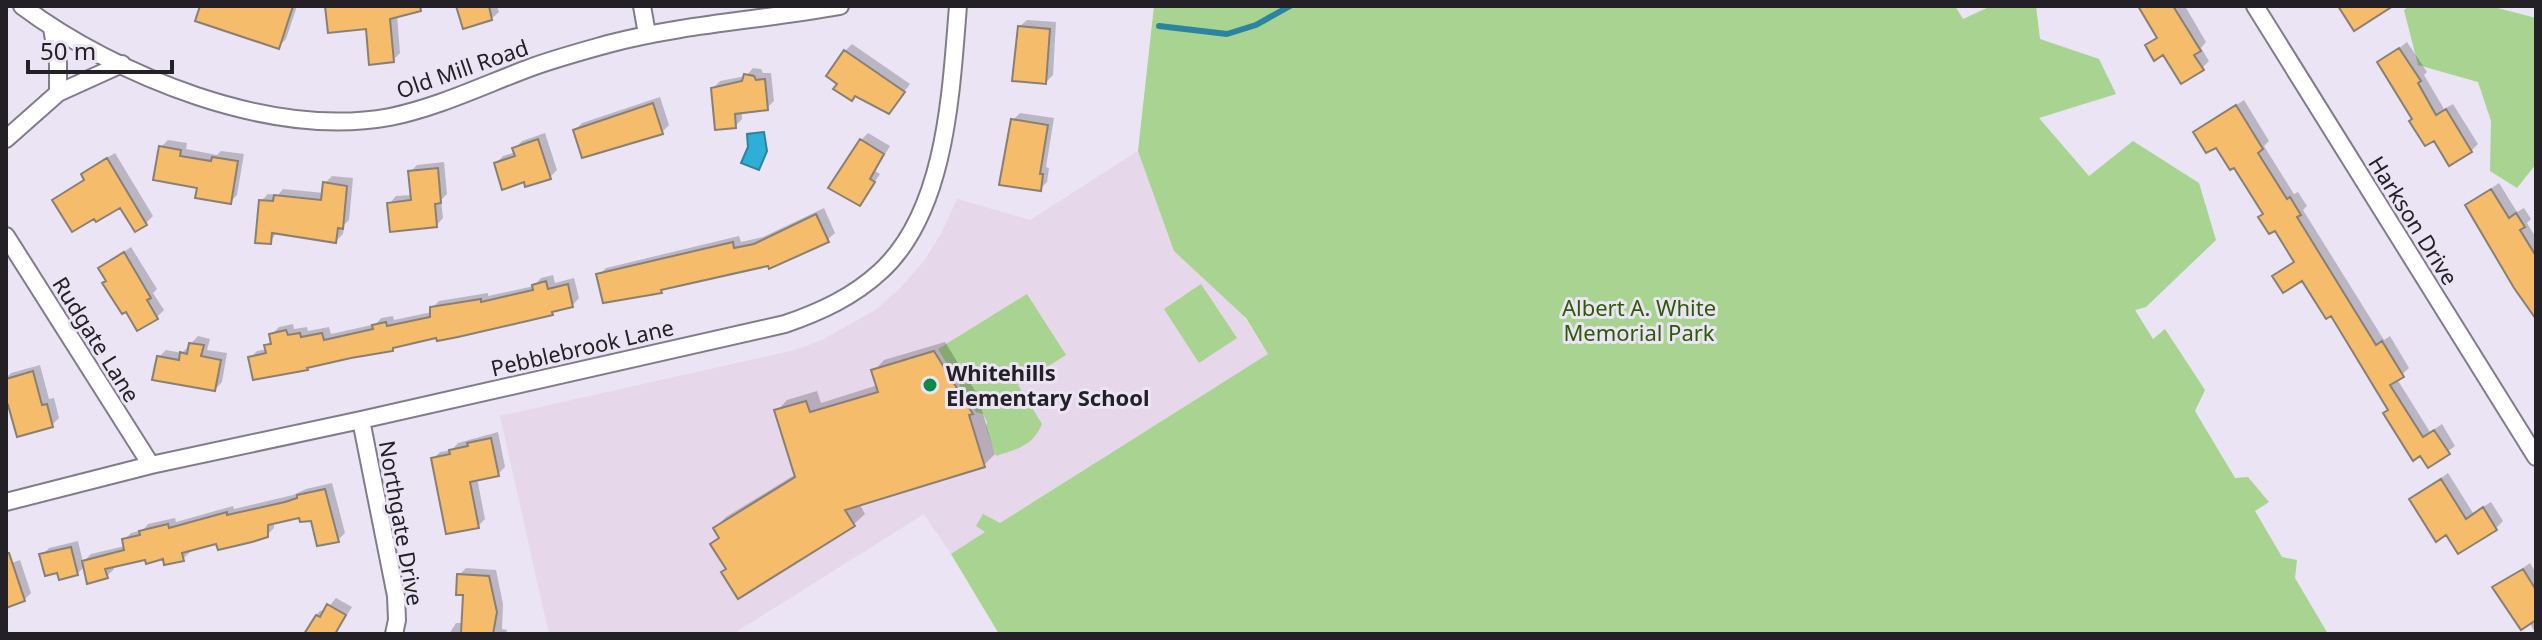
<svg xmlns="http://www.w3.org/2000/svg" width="2542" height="640" font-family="'Noto Sans',sans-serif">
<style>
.education{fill:#e6d7ea}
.green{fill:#a8d390}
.water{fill:#2fafd5;stroke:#2b84a0;stroke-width:2}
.shadow{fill:#0003}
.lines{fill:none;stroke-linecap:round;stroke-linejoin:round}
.stream{stroke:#2b84a0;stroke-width:6}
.building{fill:#f5bc6b;stroke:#897f73;stroke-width:2}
.minor-casing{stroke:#817c8a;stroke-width:20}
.minor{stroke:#fff;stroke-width:16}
.poi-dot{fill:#0c8c48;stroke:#eae4f4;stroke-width:3}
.labels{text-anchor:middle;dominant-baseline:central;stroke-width:6;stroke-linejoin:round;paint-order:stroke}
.street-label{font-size:22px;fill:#232126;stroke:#eae4f4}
.park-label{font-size:22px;fill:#2e5a03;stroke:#eae4f4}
.poi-label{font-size:22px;font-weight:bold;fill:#232126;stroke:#eae4f4;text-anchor:start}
</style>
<rect width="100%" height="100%" fill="#eae4f4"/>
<!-- education -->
<path class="education" d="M 1138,151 L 1268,354 L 951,554 L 924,514 L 733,634 L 549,634 L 500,416 L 795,350 L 822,340 L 877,309 L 901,287 L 924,261 L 942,232 L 957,199 L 1030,220 Z"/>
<!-- green -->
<path class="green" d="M 1154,6 L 1955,6 L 1963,19 L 1991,6 L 2036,6 L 2040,39 L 2099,59 L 2116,94 L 2039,118 L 2089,176 L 2133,141 L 2199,183 L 2216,240 L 2146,307 L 2135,310 L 2153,339 L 2165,329 L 2205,390 L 2195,411 L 2235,478 L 2248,477 L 2269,502 L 2255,511 L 2282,557 L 2297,560 L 2295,578 L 2328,634 L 999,634 L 951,554 L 985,532 L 976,526 L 983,514 L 1000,523 L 1268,354 L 1246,318 L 1174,251 L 1138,151 Z
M 2409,6 L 2490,6 L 2536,18 L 2536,164 L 2517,188 L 2490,171 L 2491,121 L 2478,82 L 2418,65 L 2404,10 Z
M 1201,284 L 1237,338 L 1199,363 L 1164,309 Z
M 1027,294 L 1066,355 L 1018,385 L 1042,424 C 1033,446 1017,449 996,456 L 986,427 L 987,422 L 983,414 L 976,412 L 938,349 Z"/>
<!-- water -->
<path class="water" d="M 764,132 L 767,151 L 759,170 L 741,163 L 748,147 L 747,134 Z"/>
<!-- shadow -->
<path class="shadow" d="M 202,6 L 297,6 L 286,39 L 279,46 Z
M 327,6 L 431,6 L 397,15 L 400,53 L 393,60 L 368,27 Z
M 459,6 L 497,6 L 499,12 L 491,19 Z
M 2140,6 L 2185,6 L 2206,42 L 2201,48 L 2209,61 L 2202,68 L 2148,46 L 2158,36 Z
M 1027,20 L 1056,22 L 1053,75 L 1046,82 L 1019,27 Z
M 2407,42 L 2427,72 L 2424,75 L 2444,109 L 2453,104 L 2478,144 L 2471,151 L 2435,138 L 2414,119 L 2380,63 Z
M 852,44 L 910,84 L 889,112 L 839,83 L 845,51 Z
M 753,68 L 761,69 L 763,73 L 771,73 L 774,101 L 767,108 L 742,111 L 742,119 L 735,126 L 713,88 L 720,81 L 746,76 Z
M 660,97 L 669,125 L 662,132 L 575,130 L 582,123 Z
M 2244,100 L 2269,141 L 2264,146 L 2294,194 L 2298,192 L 2307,206 L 2303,210 L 2384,340 L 2390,336 L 2409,368 L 2397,379 L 2430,432 L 2442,424 L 2455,446 L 2428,466 L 2390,409 L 2332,313 L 2303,278 L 2275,276 L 2296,260 L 2235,165 L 2217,145 L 2196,132 Z
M 1020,113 L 1054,118 L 1046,167 L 1049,168 L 1047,182 L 1040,189 L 1013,120 Z
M 545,133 L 557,170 L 550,177 L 525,180 L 496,163 L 503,156 L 516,152 L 515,148 L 522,141 Z
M 868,133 L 890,146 L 875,171 L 880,174 L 860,204 L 861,140 Z
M 168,140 L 187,143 L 186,149 L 217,155 L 221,151 L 244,154 L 237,195 L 230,202 L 199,186 L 161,147 Z
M 115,153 L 153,216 L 146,223 L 121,205 L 54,200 L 86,178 L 83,175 L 90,168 Z
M 444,162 L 447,194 L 441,200 L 443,218 L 436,226 L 389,204 L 396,196 L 412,195 L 410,172 L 417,165 Z
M 332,176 L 353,178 L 349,220 L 344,225 L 343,234 L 336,241 L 277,232 L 270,242 L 261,201 L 268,194 L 278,195 L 283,189 L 324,193 L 325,183 Z
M 2499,183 L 2517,212 L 2524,208 L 2531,219 L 2527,223 L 2536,238 L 2536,316 L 2468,205 Z
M 824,208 L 835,233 L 827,240 L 664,287 L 661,291 L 599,275 L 606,268 L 739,236 L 741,242 L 763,237 Z
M 131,247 L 157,289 L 153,293 L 164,310 L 157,317 L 108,280 L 101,268 Z
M 553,275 L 555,283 L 574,278 L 579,298 L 572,306 L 555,309 L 552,313 L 397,345 L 393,349 L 250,358 L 257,351 L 267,349 L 266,346 L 273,339 L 272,334 L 279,327 L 293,324 L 294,329 L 307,327 L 308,331 L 329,327 L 331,334 L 376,324 L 381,318 L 393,316 L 394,320 L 432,312 L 432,308 L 439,301 L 488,293 L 488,296 L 534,286 L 541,278 Z
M 198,336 L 210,339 L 207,350 L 227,353 L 222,382 L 215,389 L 159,357 L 166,350 L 182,353 Z
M 945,342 L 982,402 L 980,404 L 995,454 L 984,465 L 859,503 L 865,514 L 854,524 L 739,596 L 728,568 L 721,536 L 715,528 L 726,517 L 796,474 L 777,411 L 787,400 L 817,391 L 821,403 L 878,385 L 874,371 L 884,360 Z
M 40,365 L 49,399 L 54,398 L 59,418 L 52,425 L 10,403 L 6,404 L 6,378 L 11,373 Z
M 498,432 L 505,467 L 498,474 L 477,478 L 485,519 L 478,526 L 433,459 L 440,452 L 452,450 L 458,443 Z
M 2448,473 L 2473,513 L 2491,502 L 2503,521 L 2496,528 L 2447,533 L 2411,500 Z
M 332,483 L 345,533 L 338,540 L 313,519 L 301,516 L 274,522 L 274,528 L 267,535 L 218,541 L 189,549 L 190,552 L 183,559 L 147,558 L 113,565 L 114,569 L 107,576 L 85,566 L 77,574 L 59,570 L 42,555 L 49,548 L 78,541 L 83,562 L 91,554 L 125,546 L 124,540 L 131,533 L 143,530 L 148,524 L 175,518 L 176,522 L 233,506 L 234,509 L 293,495 L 306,489 Z
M 20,560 L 31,593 L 24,600 L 6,605 L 6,565 Z
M 2530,563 L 2536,573 L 2536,634 L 2529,622 L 2495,588 Z
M 466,568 L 496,570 L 503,604 L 502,629 L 507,630 L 506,634 L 449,634 L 456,623 L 464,623 L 465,593 L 459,575 Z
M 336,598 L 352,607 L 335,634 L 304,634 L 313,618 L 320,611 L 326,610 Z"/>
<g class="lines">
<!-- stream -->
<path class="stream" d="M 1159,26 L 1227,34 L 1256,25 L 1290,6"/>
</g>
<!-- building -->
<path class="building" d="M 200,6 L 293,6 L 279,49 L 195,21 Z
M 325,6 L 420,6 L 421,11 L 390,19 L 394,62 L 369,65 L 366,29 L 328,33 Z
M 456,6 L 489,6 L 492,20 L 463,29 Z
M 2138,6 L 2173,6 L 2201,51 L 2194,55 L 2204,70 L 2181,84 L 2163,55 L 2154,61 L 2145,45 L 2157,38 Z
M 2338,6 L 2393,6 L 2354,31 Z
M 1018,26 L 1050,29 L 1046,84 L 1012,81 Z
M 2399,48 L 2421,81 L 2418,83 L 2436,115 L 2446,109 L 2472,152 L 2449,166 L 2434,141 L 2425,146 L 2409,121 L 2412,119 L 2377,62 Z
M 844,50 L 905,92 L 889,114 L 855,96 L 852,101 L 833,89 L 837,84 L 826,76 Z
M 744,74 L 754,76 L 756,80 L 765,79 L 768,110 L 735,114 L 736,128 L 715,130 L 711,88 L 742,81 Z
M 653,103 L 663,134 L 582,158 L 573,130 Z
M 2236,105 L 2263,149 L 2258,153 L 2287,199 L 2290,197 L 2301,215 L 2297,217 L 2376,345 L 2382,341 L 2404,377 L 2390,385 L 2423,437 L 2434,430 L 2450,454 L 2428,468 L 2420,456 L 2413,461 L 2383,413 L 2388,410 L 2331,316 L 2326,319 L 2302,281 L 2283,293 L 2272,276 L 2294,262 L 2275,231 L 2269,234 L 2258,217 L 2263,214 L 2234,168 L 2230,170 L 2216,148 L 2206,153 L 2193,132 Z
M 1011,119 L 1048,125 L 1040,174 L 1043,174 L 1041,191 L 999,185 Z
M 538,139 L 551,179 L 525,187 L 524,182 L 502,190 L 494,163 L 515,156 L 512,148 Z
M 860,139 L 884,154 L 870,179 L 875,182 L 860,206 L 828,188 Z
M 159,146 L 181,150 L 180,156 L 211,161 L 212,157 L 238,161 L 231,204 L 195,198 L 197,188 L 153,180 Z
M 107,158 L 147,225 L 135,232 L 120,208 L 96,222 L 94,219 L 72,232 L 52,200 L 84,180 L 81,174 Z
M 438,168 L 441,203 L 435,204 L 437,227 L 390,232 L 387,203 L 411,200 L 408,171 Z
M 323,182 L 347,186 L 343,229 L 338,228 L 336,243 L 272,233 L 271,244 L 255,243 L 259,200 L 273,201 L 274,195 L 321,200 Z
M 2491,189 L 2509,218 L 2516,213 L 2525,227 L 2520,230 L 2536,256 L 2536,319 L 2514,288 L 2465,205 Z
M 816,214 L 829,242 L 769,269 L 768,266 L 661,290 L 662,293 L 603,303 L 596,274 L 733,242 L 734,248 L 754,244 Z
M 124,252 L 151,298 L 147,300 L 158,319 L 137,331 L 126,312 L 122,314 L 102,283 L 106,281 L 98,268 Z
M 546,281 L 548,289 L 568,284 L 573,307 L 552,312 L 553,315 L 458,337 L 437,341 L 436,338 L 393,348 L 393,351 L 351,358 L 307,368 L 308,370 L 253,380 L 248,357 L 266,353 L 264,345 L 271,344 L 269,334 L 286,330 L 288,335 L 300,333 L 301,337 L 322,333 L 324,340 L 373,329 L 372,325 L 386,322 L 387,326 L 430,317 L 430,307 L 481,299 L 481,302 L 533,290 L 532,285 Z
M 189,343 L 204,345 L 201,356 L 221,360 L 215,391 L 152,380 L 157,356 L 179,360 L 180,352 L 187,354 Z
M 934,351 L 973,414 L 969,415 L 985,467 L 845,510 L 855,526 L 738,599 L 721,572 L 726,569 L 710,544 L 719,538 L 713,528 L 795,477 L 774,410 L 806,401 L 810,412 L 878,392 L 871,370 Z
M 33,371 L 42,405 L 47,404 L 53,427 L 17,437 L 8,405 L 6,406 L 6,379 Z
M 491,438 L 499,476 L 470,482 L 479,528 L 446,534 L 431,458 L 450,454 L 449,450 L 468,446 L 467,443 Z
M 2441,479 L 2466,519 L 2483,507 L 2497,530 L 2458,554 L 2446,535 L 2436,542 L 2409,499 Z
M 325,489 L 339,542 L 317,546 L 311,521 L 300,522 L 299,518 L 268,525 L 268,537 L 252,542 L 218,550 L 216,544 L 182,553 L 184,561 L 164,565 L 163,559 L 146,564 L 145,560 L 105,569 L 108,578 L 87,584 L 82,561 L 124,550 L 122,539 L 140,535 L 139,531 L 168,524 L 169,528 L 227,512 L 227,515 L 285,502 L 297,498 L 297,495 Z
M 71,547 L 78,575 L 59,580 L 57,573 L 45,576 L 39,554 Z
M 6,553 L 9,553 L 25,601 L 6,608 Z
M 2523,569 L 2536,590 L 2536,620 L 2521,630 L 2492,587 Z
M 457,574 L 489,576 L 497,612 L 493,634 L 461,634 L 463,595 L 456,595 Z
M 327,604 L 346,615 L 335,634 L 304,634 L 316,615 L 320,617 Z"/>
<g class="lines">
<!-- minor casing -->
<g class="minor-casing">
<path id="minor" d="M 22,6 C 116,76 271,139 390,117 C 439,107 486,84 532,67 C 557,58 583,51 608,44 C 683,24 763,20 840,6
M 642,6 L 647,34
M 2255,6 L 2536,457
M 52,28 L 58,63 L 58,93
M 6,139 L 58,93 L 122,64
M 6,236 L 151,465
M 361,420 L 396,596 L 397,620 L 394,634
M 6,502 L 151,465 L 361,420 L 785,324 C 820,312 853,297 881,271 C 947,210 951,90 958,6"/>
</g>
<!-- minor -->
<use href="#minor" class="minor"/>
</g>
<!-- markers -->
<circle class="poi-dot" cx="930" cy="385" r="8"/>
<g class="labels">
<!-- street labels -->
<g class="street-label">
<text transform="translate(462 68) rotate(-19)">Old Mill Road</text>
<text transform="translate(2414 220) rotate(58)">Harkson Drive</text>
<text transform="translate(97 339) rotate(58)">Rudgate Lane</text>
<text transform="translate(582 347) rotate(-13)">Pebblebrook Lane</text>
<text transform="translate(402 523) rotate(80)">Northgate Drive</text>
</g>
<!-- park labels -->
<g class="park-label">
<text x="1639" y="307">Albert A. White<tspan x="1639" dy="25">Memorial Park</tspan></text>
</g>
<!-- poi labels -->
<g class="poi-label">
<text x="946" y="372">Whitehills<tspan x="946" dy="25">Elementary School</tspan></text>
</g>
</g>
<!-- border -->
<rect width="2542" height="640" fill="none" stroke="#232126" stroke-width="16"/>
<!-- scale -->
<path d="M28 60v12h144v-12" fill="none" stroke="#232126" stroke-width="4"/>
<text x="40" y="60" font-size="24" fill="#232126" stroke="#eae4f4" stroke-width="6" paint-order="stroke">50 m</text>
</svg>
